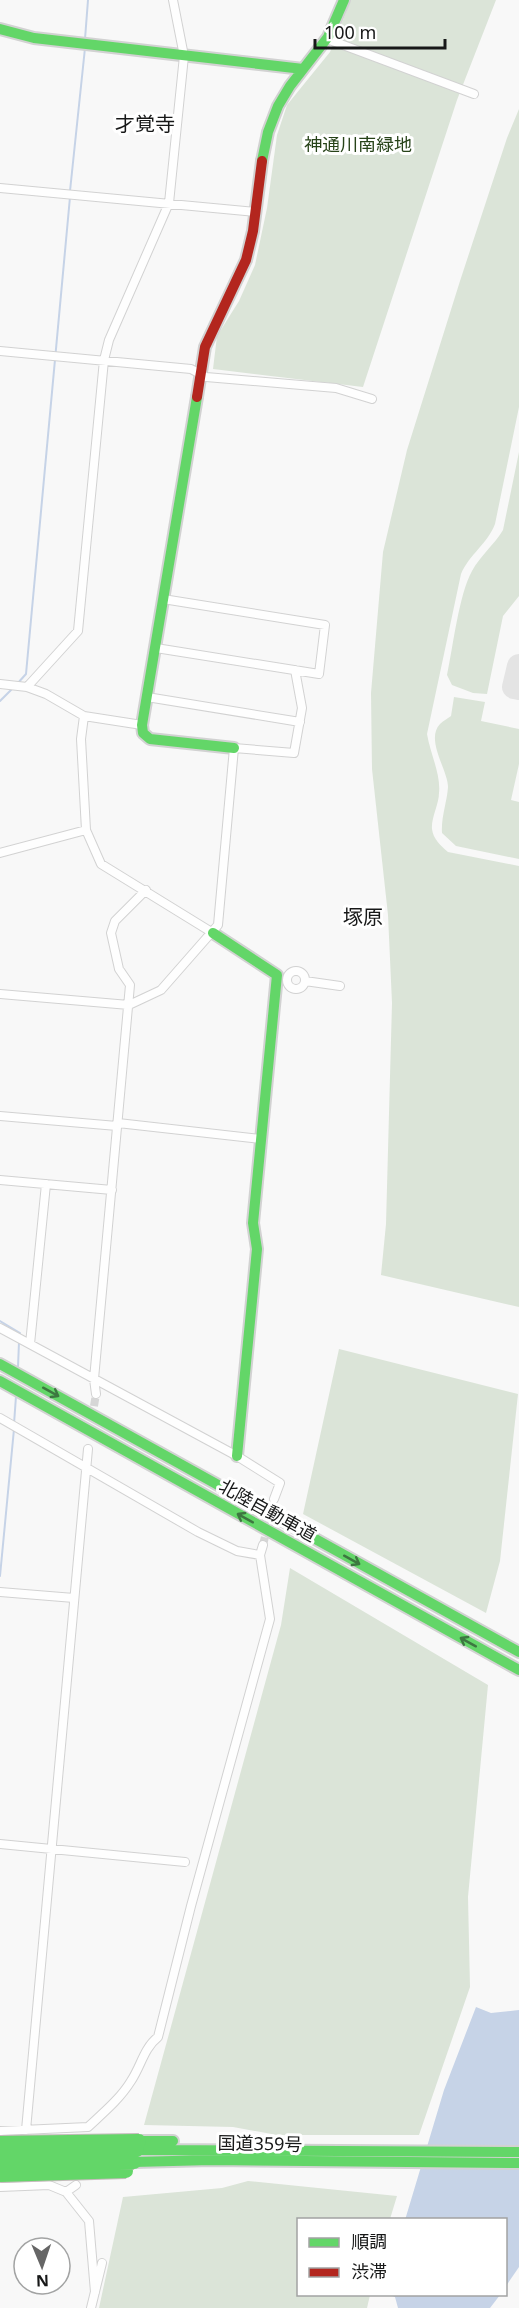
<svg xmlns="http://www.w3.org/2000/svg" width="519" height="2308" font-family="'Noto Sans','Noto Sans JP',sans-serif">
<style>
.green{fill:#dbe4d8}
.water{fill:#c6d3e7}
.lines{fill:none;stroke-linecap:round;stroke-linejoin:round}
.stream{stroke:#c6d3e7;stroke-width:2}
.taxiway{stroke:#e4e4e4;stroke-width:24}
.street-tunnel{stroke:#d6d6d6;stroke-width:8;stroke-dasharray:8 4;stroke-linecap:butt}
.street-casing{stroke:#d2d2d2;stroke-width:10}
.fast-casing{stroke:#d2d2d2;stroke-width:14}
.jam-casing{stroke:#d2d2d2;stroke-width:14}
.street{stroke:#fefefe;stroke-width:8}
.fast{stroke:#63d668;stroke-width:10}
.jam{stroke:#b3261e;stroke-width:10}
.fast-bridge-casing{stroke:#c5bcbc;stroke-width:16;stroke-linecap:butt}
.fast-bridge{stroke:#63d668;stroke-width:14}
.oneway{stroke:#3d7740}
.labels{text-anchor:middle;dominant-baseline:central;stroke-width:6;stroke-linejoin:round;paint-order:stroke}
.park-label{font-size:18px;fill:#274319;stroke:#fff}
.street-label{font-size:18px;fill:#171818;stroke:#fff}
.neighbourhood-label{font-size:20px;fill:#171818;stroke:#fff}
</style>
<rect width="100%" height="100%" fill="#f8f8f8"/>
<!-- green -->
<path class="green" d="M 351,0 L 496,0 L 457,100 L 363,387 L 213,369 L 217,336 L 239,301 L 255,265 L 267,208 L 277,135 L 287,105 L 330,52 Z
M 519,109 L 519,407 L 495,524 C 488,543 469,555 461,574 L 427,734 C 430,753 441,774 439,793 C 439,804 431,818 432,829 C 433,839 441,846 448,852 L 519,866 L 519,1307 L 381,1275 L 386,1224 L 392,1003 L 388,915 L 372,769 L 371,693 L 383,552 L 407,450 L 460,281 L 507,138 Z
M 519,452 L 519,596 L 503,616 L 487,694 L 473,693 L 452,685 L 447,675 C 453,647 459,594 472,571 C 480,556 494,545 503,530 Z
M 454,697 L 485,702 L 481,721 L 519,729 L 519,764 L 511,800 L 519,802 L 519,859 L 456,846 L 442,833 C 441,817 447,802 448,787 C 448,770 425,740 440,724 C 443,721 448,718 451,716 Z
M 339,1349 L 518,1394 L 500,1561 L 486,1613 L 303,1514 Z
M 290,1568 L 488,1685 L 468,1897 L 470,1987 L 419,2135 L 277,2135 L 233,2127 L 144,2125 L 281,1625 Z
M 248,2181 L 397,2196 L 390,2219 L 298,2220 L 298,2294 L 370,2295 L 367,2308 L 99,2308 L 123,2197 L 222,2188 Z"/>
<!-- water -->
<path class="water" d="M 476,2007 L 491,2013 L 519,2010 L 519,2267 L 506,2286 L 506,2220 L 405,2220 L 444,2090 Z
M 390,2295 L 500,2295 L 490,2308 L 398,2308 L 395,2297 Z"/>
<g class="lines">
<!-- stream -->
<path class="stream" d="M 85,39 L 88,0
M 70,191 L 85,48
M 17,684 L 26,674 L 70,197
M 0,701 L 13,688
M 0,1321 L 20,1333 L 20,1337
M 18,1367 L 19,1342
M 14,1424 L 16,1396
M 0,1576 L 14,1429"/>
<!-- taxiway -->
<path class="taxiway" d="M 519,666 L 514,687 L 519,688"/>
<!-- street-tunnel -->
<path class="street-tunnel" d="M 92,1418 L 96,1394
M 263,1545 L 274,1499"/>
<!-- street casing -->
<g class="street-casing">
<path id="street" d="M 327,39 L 474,94
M 0,188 L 256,212
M 0,351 L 191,369 L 206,377 L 336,388 L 372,399
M 156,648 L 319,674 L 325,625 L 163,599
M 0,684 L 27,687 L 46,694 L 84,716 L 142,725
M 27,687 L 78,631 L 104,360 L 109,340 L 169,203 L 184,56 L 173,0
M 147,697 L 300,722
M 84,716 L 81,739 L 86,830 L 101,864 L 213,933
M 0,853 L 86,830
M287 980a9 9 0 1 1 18 0a9 9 0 1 1-18 0Z
M 305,981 L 340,986
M 0,994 L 129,1005 L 161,990 L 218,925 L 234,748 L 294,753 L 302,708 L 295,670
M 0,1116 L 117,1126
M 118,1123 L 261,1139
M 0,1180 L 112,1190
M 0,1328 L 237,1456 L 280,1483 L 274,1499
M 30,1344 L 46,1184
M 96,1394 L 94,1379 L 130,985 L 119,969 L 111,933 L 115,921 L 146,890
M 0,1418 L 198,1532 L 237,1551 L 260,1555
M 0,1592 L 74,1598
M 0,1844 L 185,1862
M 26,2130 L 88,1449
M 0,2131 L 88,2127 C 103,2113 120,2099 131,2081 C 141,2066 144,2048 158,2037 L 191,1906 L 270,1619 L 260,1555 L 263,1545
M 0,2187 L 49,2185 L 66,2192 L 89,2221 L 95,2292
M 66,2192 L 76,2185
M 91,2308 L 102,2263"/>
</g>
<!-- fast casing -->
<g class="fast-casing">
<path id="fast" d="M 0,29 L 34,38 L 303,69
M 262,161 L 268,132 L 278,106 L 290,86 L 328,37 L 344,0
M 197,397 L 142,725 L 143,733 L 150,739 L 234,748
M 213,933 L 277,975 L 253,1223 L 257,1249 L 237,1456
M 0,1364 L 519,1652
M 0,1381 L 519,1670
M 139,2141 L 173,2141
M 137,2150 L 519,2152
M 134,2162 L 211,2160 L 519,2163"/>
</g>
<!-- jam casing -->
<g class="jam-casing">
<path id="jam" d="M 197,397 L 205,347 L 246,260 L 253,231 L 262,161"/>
</g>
<!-- street -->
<use href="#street" class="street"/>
<!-- fast -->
<use href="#fast" class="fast"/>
<!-- jam -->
<use href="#jam" class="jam"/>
<!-- fast-bridge casing -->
<g class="fast-bridge-casing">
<path id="fast-bridge" d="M 0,2143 L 139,2141
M 0,2153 L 137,2150
M 0,2164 L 134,2162
M 0,2175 L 126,2171"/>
</g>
<!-- fast-bridge -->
<use href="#fast-bridge" class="fast-bridge"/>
</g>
<!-- one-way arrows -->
<defs><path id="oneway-shaft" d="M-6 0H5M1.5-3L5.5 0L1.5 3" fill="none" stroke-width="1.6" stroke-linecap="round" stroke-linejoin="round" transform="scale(1.5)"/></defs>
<g class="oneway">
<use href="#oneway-shaft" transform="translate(51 1392) rotate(29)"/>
<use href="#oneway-shaft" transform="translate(245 1518) rotate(-151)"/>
<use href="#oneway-shaft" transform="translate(352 1560) rotate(29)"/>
<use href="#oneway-shaft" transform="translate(468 1642) rotate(-151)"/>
</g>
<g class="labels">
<!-- park labels -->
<g class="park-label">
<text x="358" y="144">神通川南緑地</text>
</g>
<!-- street labels -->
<g class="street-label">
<text transform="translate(268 1510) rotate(29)">北陸自動車道</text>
<text transform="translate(260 2143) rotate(1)">国道359号</text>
</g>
<!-- neighbourhood labels -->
<g class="neighbourhood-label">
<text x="145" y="123">才覚寺</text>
<text x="363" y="916">塚原</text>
</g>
</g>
<!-- legend -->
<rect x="297" y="2218" width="210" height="78" fill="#ffffff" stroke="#a2a3a3" stroke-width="1.5"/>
<rect x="309" y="2238" width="30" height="9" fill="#63d668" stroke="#a2a3a3" stroke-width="1.5"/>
<text x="351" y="2248" font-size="18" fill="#171818">順調</text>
<rect x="309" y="2268" width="30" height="9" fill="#b3261e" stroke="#a2a3a3" stroke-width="1.5"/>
<text x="351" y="2278" font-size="18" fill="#171818">渋滞</text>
<!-- north arrow -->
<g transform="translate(42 2266) rotate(178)"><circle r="28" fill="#ffffff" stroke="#a2a3a3" stroke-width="1.5"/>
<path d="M0-4.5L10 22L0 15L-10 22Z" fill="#666666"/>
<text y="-9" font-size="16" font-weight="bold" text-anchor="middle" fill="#171818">N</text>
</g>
<!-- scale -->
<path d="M315 39v9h130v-9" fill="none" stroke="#171818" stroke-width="3"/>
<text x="324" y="39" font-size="18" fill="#171818" stroke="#ffffff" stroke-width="4.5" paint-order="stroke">100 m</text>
</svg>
